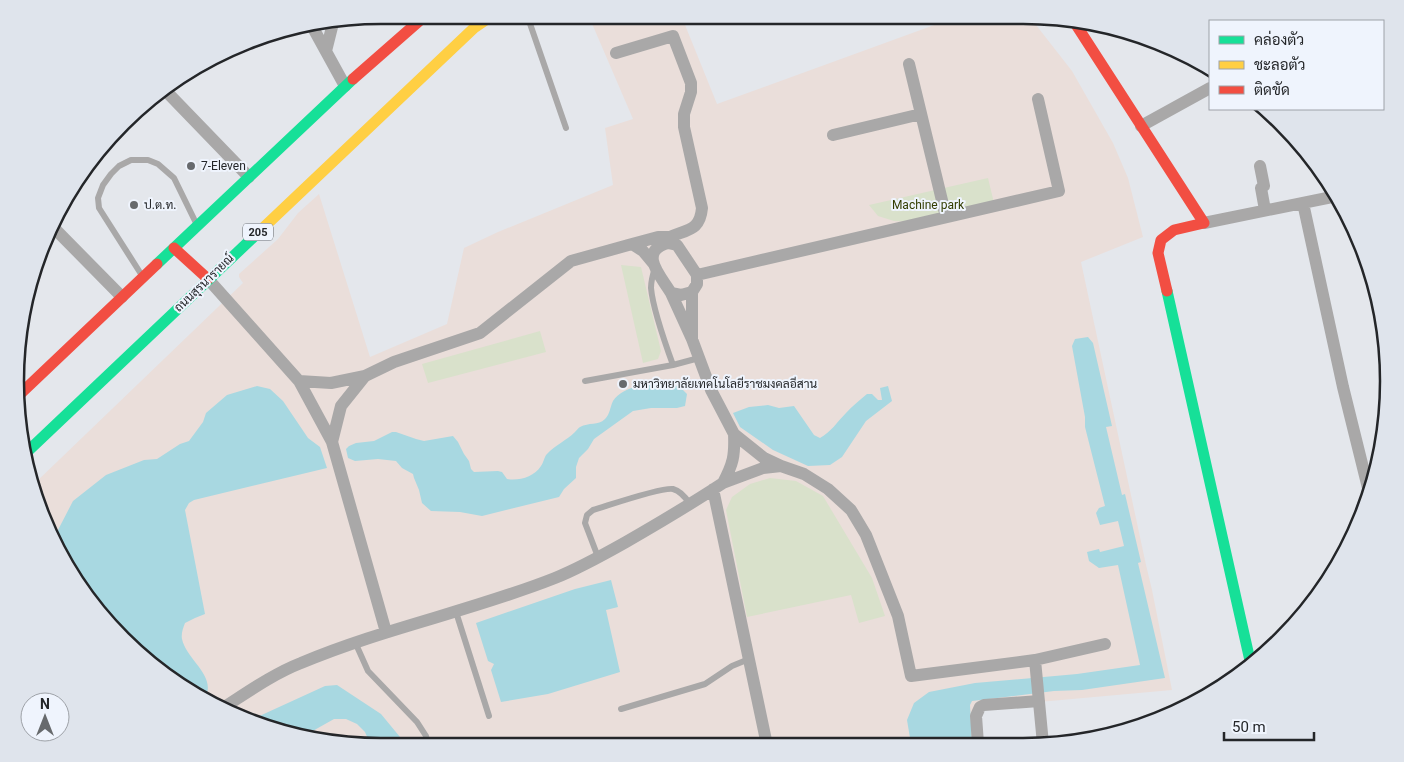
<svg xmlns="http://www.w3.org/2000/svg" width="1404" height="762" font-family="Roboto,Sarabun,sans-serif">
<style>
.education{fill:#eadeda}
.green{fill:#d9e1cb}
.water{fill:#a8d8e1}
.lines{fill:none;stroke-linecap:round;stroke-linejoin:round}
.lane{stroke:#a9a8a8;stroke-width:6}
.street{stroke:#a9a8a8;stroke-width:12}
.fast{stroke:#16e098;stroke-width:11}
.slow{stroke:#ffcf43;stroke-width:11}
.jam{stroke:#f24e42;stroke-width:11}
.poi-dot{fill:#676a6d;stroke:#eff4fd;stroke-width:2}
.labels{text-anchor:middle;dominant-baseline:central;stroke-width:4;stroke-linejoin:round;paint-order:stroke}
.shield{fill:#eff4fd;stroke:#616469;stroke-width:1}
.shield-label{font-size:11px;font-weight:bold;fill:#242629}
.poi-label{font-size:12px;fill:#242629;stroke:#eff4fd;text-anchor:start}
.park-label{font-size:12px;fill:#333d02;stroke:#eff4fd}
.street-label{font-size:12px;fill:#242629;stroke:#eff4fd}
.rim{fill:none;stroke:#242629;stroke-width:2.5}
</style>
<rect width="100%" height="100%" fill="#e4e7ec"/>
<!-- education -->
<path class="education" d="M 591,15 L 681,15 L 717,104 L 959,16 L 1029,16 L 1072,71 L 1113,143 L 1128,178 L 1143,237 L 1081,262 L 1146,565 L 1152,590 L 1172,690 L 1039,702 L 980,709 L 981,744 L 357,746 L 286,734 L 198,698 L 106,623 L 43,521 L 34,484 L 243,283 L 239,277 L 239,274 L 278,239 L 298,213 L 319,194 L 370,357 L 447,324 L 464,248 L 498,232 L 613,185 L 605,128 L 633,119 L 590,19 Z"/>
<!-- green -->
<path class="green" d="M 988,178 L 994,203 L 911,222 L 894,221 L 878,216 L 869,205 Z
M 621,265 L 641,267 L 661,351 L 658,359 L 643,363 Z
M 540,331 L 546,352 L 428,383 L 422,364 Z
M 770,478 L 796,481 L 823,496 L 872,578 L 885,616 L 859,623 L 851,595 L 747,617 L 726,510 L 732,497 L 750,484 Z"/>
<!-- water -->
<path class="water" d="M 1088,337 L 1093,343 L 1112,426 L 1106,427 L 1122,495 L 1125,494 L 1141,562 L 1138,563 L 1165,678 L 1082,690 L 1054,691 L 972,701 L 970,705 L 972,744 L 911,744 L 907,720 L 914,703 L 929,692 L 975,683 L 1077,674 L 1140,665 L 1118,565 L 1099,568 L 1089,561 L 1087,552 L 1099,549 L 1100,552 L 1124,546 L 1118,521 L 1100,525 L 1096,513 L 1099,508 L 1105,506 L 1085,427 L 1085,417 L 1072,346 L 1075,339 Z
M 669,383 L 681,388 L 687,394 L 685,406 L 677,408 L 651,408 L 633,411 L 594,439 L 588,449 L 579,458 L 576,467 L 576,478 L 564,489 L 559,497 L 482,516 L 460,512 L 431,511 L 422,503 L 419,490 L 414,478 L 413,474 L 402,468 L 396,461 L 378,459 L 355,461 L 348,458 L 346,449 L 349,446 L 356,443 L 374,441 L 392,432 L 396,432 L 416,439 L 424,441 L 453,436 L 458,442 L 464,454 L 469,461 L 471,469 L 474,472 L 498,471 L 502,472 L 507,479 C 519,481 534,477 541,466 C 544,462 544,456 548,453 C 554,446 567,440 575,432 C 577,430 578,428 580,427 C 589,422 598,426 605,419 C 610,414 610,407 613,401 C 623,385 653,383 669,383 Z
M 257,386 L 270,389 L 283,401 L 308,438 L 320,447 L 327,468 L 194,500 L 189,503 L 185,510 L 205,614 L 195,618 L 185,623 C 183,628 181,634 182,639 C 186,658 213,674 207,693 L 199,698 L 140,650 L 132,640 L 89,591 L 71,567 L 58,545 L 58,530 L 73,501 L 106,475 L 144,460 L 157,459 L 180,444 L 189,441 L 203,422 L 206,413 L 227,395 Z
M 888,386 L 892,401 L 866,421 L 842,457 L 830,465 L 808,466 L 773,450 L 740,427 L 733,413 L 749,407 L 768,405 L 779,408 L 794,406 L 814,435 L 820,438 C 831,432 837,422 846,413 C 852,406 860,400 867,394 L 872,394 L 878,400 L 882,400 L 880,388 Z
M 611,580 L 618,607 L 606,610 L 620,672 L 548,694 L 501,702 L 491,670 L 494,664 L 488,661 L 476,623 L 575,589 Z
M 337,685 L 381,714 L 400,737 L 404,746 L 371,746 L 365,732 L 357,724 L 346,719 L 334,719 L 302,737 L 286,734 L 251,720 L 325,686 Z"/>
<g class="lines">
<!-- lane -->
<path class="lane" d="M 527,15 L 566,128
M 655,268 C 653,274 651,281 651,288 C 653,310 665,343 673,365 L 699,358
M 141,274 L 99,208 L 98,198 L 103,185 L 111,174 L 119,166 L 131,160 L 148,160 L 158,164 L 174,178 L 196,223
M 585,381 L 673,365
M 598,557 L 585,523 L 587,515 L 593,510 C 607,506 661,487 673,489 C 681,491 686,498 690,504
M 456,612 L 489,716
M 355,642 L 368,671 L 417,722 L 426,736 L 429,746
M 621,709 L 705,684 L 732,666 L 749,659"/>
<!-- street -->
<path class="street" d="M 312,26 L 345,86
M 326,51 L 333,23
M 616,53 L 673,36 L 691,83 L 691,92 L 684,114 L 684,127 L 702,208 C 700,230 689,229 670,237
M 909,64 L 946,217
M 163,88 L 249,177
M 1141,126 L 1210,88
M 833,135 L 921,114
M 1260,166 L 1264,186 L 1261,188 L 1265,210
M 1303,203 L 1343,387 L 1370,496
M 1204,223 L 1337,196
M 54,228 L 122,297
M 668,243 L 677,245 L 697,275 L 697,284 L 692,292 L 681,295 L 671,293 C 661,276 637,252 668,243 Z
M 653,263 L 643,251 L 632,244 L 658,237 L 670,237 L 674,242
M 697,275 L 1059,191 L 1038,99
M 208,279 L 299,381 L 332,442 L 386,632
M 671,293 L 692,339 L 692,292
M 692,339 L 711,390 L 734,434 L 764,458 L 781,466 L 763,468 L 723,483 C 733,464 735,456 734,434
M 299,381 L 331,383 L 365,376 L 394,362 L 480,333 L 571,261 L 632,244
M 332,442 L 341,406 L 365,376
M 781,466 L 804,474 L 828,489 L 851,510 L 866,535 L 898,616 L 911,676 L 1035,660 L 1105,644
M 713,489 L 767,745
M 1035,660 L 1043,744
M 223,708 C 248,692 273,674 301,663 C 384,628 472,611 555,578 C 580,568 603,555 626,542 C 659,523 691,504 723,483
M 978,744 L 976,716 L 980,707 L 984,705 L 1039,701"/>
<!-- fast -->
<path class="fast" d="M 157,264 L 353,79
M 1167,291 L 1251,665
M 27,452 L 263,228"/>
<!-- slow -->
<path class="slow" d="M 263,228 L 474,28 L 493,15"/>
<!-- jam -->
<path class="jam" d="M 1073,20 L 1204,223 L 1174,230 L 1161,240 L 1158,253 L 1167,291
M 353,79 L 426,15
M 174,248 L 208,279
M 17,397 L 157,264"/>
</g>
<!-- markers -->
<g class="poi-dot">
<circle cx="191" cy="166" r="5"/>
<circle cx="134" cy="205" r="5"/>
<circle cx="623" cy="384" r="5"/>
</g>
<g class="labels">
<!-- shield labels -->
<rect class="shield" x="243" y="223.5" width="30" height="17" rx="4"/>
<g class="shield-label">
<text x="258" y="232">205</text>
</g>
<!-- poi labels -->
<g class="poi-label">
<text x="201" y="166">7-Eleven</text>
<text x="144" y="205">ป.ต.ท.</text>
<text x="633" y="384">มหาวิทยาลัยเทคโนโลยีราชมงคลอีสาน</text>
</g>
<!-- park labels -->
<g class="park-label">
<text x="928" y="205">Machine park</text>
</g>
<!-- street labels -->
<g class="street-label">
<text transform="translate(204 283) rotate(-44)">ถนนสุรนารายณ์</text>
</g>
</g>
<!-- crop -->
<path d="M0 0H1404V762H0ZM381 24H1023A357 357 0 0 1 1380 381V381A357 357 0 0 1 1023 738H381A357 357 0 0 1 24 381V381A357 357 0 0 1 381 24Z" fill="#dfe4ec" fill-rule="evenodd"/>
<path class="rim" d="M381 24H1023A357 357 0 0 1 1380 381V381A357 357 0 0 1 1023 738H381A357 357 0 0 1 24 381V381A357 357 0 0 1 381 24Z"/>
<!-- legend -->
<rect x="1209" y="20" width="175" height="90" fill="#eff4fd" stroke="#9ea2a8"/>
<rect x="1219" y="36" width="25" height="8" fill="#16e098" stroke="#9ea2a8"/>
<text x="1254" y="45" font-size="15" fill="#242629">คล่องตัว</text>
<rect x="1219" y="61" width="25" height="8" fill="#ffcf43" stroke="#9ea2a8"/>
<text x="1254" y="70" font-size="15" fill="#242629">ชะลอตัว</text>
<rect x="1219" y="86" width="25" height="8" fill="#f24e42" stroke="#9ea2a8"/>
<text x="1254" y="95" font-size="15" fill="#242629">ติดขัด</text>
<!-- north arrow -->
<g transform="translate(45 717)"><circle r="24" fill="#eff4fd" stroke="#9ea2a8"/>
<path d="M0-4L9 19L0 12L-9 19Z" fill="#676a6d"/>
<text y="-8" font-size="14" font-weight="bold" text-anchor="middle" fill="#242629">N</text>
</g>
<!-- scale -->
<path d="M1224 732v8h90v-8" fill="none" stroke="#242629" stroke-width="2.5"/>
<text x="1232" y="732" font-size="15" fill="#242629" stroke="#eff4fd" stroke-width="4" paint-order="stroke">50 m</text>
</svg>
